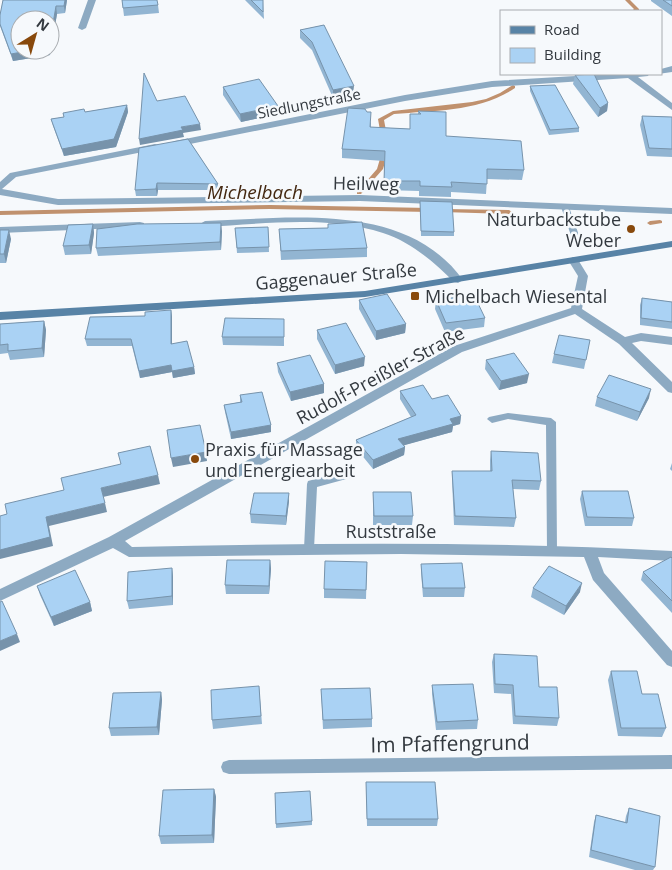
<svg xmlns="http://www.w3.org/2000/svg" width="672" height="870" font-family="'Open Sans',sans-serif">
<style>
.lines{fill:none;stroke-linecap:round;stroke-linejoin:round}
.stream{fill:#c0916e;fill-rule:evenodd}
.lane{fill:#8daac2;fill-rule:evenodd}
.street{fill:#8daac2;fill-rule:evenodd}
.secondary{fill:#5883a6;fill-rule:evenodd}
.wall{fill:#92b5d2}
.shaded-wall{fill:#7793ab}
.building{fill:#aad2f4;stroke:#7793ab}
.poi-dot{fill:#88490c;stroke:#f6f9fc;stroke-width:2}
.labels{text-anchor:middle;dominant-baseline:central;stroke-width:5;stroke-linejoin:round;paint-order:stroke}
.far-street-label{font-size:15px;fill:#33393f;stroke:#f6f9fc}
.street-label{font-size:18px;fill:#33393f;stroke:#f6f9fc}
.poi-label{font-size:18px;fill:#33393f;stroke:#f6f9fc;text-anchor:start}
.water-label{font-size:19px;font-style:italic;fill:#442811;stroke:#f6f9fc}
.near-street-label{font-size:21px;fill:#33393f;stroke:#f6f9fc}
</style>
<rect width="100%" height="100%" fill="#f6f9fc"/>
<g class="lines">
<!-- stream -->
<path class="stream" d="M 625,0 L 630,0 L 639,9 L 639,11 L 632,11 L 634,9 Z
M 513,85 L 515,86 L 515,88 C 479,112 435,110 394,114 L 384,120 L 387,136 L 384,138 L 381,136 L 378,119 L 393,111 L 472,102 L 486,99 L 500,93 Z
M 385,150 L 388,152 L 383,169 L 361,194 L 357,194 L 357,192 L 377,169 L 382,152 Z
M 270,205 L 430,208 L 433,210 L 430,212 L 270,209 L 0,215 L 0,211 Z
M 444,209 L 509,210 L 512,212 L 509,214 L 442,212 L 441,211 Z
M 660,220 L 662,221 L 662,223 L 650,225 L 647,223 L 650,221 Z"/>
<!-- lane -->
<path class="lane" d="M 562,205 L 565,205 L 569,207 L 582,244 L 581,246 L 575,246 L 574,244 L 561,207 Z
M 508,413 L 551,418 L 556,422 L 557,551 L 556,554 L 552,555 L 548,554 L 547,551 L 546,425 L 508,419 L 492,423 L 487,419 L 489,417 Z
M 346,471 L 350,472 L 351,475 L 350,478 L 317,487 L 314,549 L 313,552 L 309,553 L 305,552 L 304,549 L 307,484 L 308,481 Z"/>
<!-- street -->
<path class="street" d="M 88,0 L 96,0 L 86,28 L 82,30 L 78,28 Z
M 672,66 L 672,72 L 658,74 L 661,74 L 661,69 Z
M 609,74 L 649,74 L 648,76 L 638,77 L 672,103 L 672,110 L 628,78 L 492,87 L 405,101 L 175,147 L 170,144 L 175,141 L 405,95 L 492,81 Z
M 155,144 L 158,145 L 158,149 L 16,177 L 2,189 L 58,199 L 360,195 L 672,208 L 672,214 L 360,201 L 58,205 L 0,195 L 0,182 L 10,173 Z
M 273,218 C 340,216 419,219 463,280 L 458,283 L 454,282 C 434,262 411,242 383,233 C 327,215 262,224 205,227 L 200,224 L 205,221 Z
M 140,222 L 144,223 L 144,227 L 0,233 L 0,227 Z
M 573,257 L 577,258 L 588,276 L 582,309 L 625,337 L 641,333 L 672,337 L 672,345 L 641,341 L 632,343 L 672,382 L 672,393 L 668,392 L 619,344 L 575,314 L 462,352 L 125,541 L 132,547 C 312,543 492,541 672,551 L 672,561 L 598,557 L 604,573 L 672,651 L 672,667 L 667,665 L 593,580 L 584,557 L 401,554 L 129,557 L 113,548 L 0,601 L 0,589 L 109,537 L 454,346 L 571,308 L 578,276 L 568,260 Z
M 672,755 L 672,769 L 229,774 L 223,772 L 221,767 L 223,762 L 229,760 Z"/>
<!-- secondary -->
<path class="secondary" d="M 672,241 L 672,247 L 365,297 L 0,320 L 0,312 L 365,291 Z"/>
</g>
<!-- wall -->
<path class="wall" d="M 3,0 L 67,0 L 65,13 L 57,14 L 50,55 L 13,61 L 0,26 L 0,15 Z
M 122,0 L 158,5 L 159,13 L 124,16 Z
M 245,0 L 263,0 L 264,19 Z
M 651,0 L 672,0 L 672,16 L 651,1 Z
M 324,25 L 353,94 L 333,98 L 312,50 L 300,38 L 300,30 Z
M 575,75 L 608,103 L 607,111 L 598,117 L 573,84 Z
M 530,86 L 579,128 L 579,132 L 549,135 L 530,91 Z
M 223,87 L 278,106 L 278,114 L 241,122 L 223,95 Z
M 127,105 L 128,112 L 116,147 L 64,156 L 53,126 L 51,119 L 64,117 L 63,113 L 85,112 Z
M 418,111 L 446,136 L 524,170 L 522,180 L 487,179 L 486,194 L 451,192 L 451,197 L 419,196 L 419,191 L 384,190 L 384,161 L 342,158 L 342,149 L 371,122 L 371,127 L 410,129 L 418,114 Z
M 642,116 L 672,117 L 672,157 L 647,156 L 640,125 Z
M 188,139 L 218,184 L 218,190 L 158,190 L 157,196 L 136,196 L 135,190 Z
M 420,201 L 454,232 L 454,236 L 421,236 Z
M 93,224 L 94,233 L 91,254 L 65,255 L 63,246 Z
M 328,224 L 367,248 L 367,257 L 281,260 L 279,229 L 328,228 Z
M 268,227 L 269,252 L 237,253 L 235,228 Z
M 0,230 L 11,239 L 6,263 L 0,263 Z
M 222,231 L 221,250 L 98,256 L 96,248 Z
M 642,298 L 672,302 L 672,329 L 640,325 L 640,305 Z
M 359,300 L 406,324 L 405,333 L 376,340 L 359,309 Z
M 436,300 L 485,318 L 484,327 L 445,332 L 435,309 Z
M 171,310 L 172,317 L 172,344 L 194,367 L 195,374 L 173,378 L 172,372 L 140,378 L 132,346 L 87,346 L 85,339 L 145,316 Z
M 284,319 L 284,346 L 223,345 L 222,337 Z
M 44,321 L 46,330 L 44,357 L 10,360 L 8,353 L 0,354 L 0,324 Z
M 317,330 L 364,366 L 335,374 L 317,339 Z
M 590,340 L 584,369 L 552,363 L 554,354 Z
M 486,360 L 527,383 L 499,390 L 485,369 Z
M 277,363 L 324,384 L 324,393 L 291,401 L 278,372 Z
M 400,391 L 432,399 L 461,416 L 460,424 L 453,426 L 452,432 L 404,445 L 405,447 L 404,455 L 373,469 L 356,448 L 356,440 L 411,417 L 400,399 Z
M 240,395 L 271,425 L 271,432 L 231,439 L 225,412 L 224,405 L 240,402 Z
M 597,397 L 649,398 L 637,421 L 595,406 Z
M 491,451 L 541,481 L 539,490 L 513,489 L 516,518 L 514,527 L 454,525 L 452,480 L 452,471 L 490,471 L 490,460 Z
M 672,463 L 672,471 L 670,469 Z
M 582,491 L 634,518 L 632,526 L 585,526 L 580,499 Z
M 373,492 L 413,516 L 412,525 L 373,525 Z
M 289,501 L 286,525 L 251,523 L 250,514 Z
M 672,558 L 672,613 L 641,580 L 643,572 Z
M 270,560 L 271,569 L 269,594 L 226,594 L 225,585 Z
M 367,562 L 366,599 L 324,598 L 324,589 Z
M 421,564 L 465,588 L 464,597 L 423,597 L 421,572 Z
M 172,568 L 173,577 L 173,605 L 129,609 L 127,601 Z
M 37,586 L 90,602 L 92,611 L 54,626 L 40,595 Z
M 533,588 L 580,592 L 564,615 L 531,597 Z
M 494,654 L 539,687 L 559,718 L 557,726 L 513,724 L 511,694 L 494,693 L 492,662 Z
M 611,671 L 642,694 L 666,728 L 662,737 L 618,736 L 608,680 Z
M 432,685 L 478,720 L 477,729 L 436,730 L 432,694 Z
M 259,686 L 262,724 L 213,729 L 212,720 Z
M 321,689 L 372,719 L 372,727 L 323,729 Z
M 161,692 L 162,700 L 159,735 L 111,736 L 109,728 Z
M 366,782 L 438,819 L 437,826 L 367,826 Z
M 214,789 L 216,797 L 214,843 L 161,844 L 159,836 Z
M 275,793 L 312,821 L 312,825 L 276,828 Z
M 629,808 L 655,867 L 653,870 L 635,870 L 589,857 L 594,822 L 596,815 L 625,822 L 626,816 Z"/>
<!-- shaded-wall -->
<path class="shaded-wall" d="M 65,0 L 67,0 L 65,13 L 64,6 Z
M 56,6 L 57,14 L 50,55 L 13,61 L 11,54 L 33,50 L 50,50 L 50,41 Z
M 354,86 L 353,94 L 333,98 L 333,90 Z
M 608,103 L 607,111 L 598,117 L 600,108 Z
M 127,105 L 128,112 L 116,147 L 64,156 L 62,149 Z
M 278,106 L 278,114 L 241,122 L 240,114 Z
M 200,124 L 201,130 L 183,133 L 184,137 L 140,145 L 139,139 L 181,127 Z
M 157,183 L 158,190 L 157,196 L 156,189 Z
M 221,223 L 222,231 L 221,250 L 220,242 Z
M 93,224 L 94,233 L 91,254 L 89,245 Z
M 9,230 L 11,239 L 6,263 L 4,254 Z
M 171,310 L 172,317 L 172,351 L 171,344 Z
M 44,321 L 46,330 L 44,357 L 42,348 Z
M 406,324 L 405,333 L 376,340 L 376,331 Z
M 365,357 L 364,366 L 335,374 L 335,365 Z
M 171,365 L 172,372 L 140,378 L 139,371 Z
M 194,367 L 195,374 L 173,378 L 172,371 Z
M 529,374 L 527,383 L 499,390 L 501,381 Z
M 324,384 L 324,393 L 291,401 L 290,392 Z
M 651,389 L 649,398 L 637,421 L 640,412 Z
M 461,416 L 460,424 L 453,426 L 452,432 L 398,447 L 398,439 L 450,419 Z
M 271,425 L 271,432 L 231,439 L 231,432 Z
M 405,447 L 404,455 L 373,469 L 373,460 Z
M 206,452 L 207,461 L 173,467 L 171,458 Z
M 158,475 L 160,484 L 103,497 L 101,488 Z
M 289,493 L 289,501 L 286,525 L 286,516 Z
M 105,503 L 107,512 L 49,526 L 53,546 L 0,559 L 0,550 L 46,517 Z
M 270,560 L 271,569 L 269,594 L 269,586 Z
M 172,568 L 173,577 L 173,605 L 172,596 Z
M 582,583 L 580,592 L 564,615 L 566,606 Z
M 90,602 L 92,611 L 54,626 L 51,617 Z
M 17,634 L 20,642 L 0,651 L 0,641 Z
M 161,692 L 162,700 L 159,735 L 157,727 Z
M 214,789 L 216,797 L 214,843 L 212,835 Z"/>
<!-- building -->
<path class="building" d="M 3,0 L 65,0 L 64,6 L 56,6 L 50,41 L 50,20 L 20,20 L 20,50 L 33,50 L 11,54 L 0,24 L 0,15 Z
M 122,0 L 157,0 L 158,5 L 123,8 Z
M 251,0 L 263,0 L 263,12 Z
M 663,0 L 672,0 L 672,6 Z
M 324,25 L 354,86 L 333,90 L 312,42 L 300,30 Z
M 144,73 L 157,101 L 185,96 L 200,124 L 181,127 L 183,130 L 139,139 Z
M 594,74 L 608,103 L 600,108 L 575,75 Z
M 259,79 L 278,106 L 240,114 L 223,87 Z
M 555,85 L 579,128 L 550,130 L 530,86 Z
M 127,105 L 114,139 L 62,149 L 51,119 L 64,117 L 63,113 L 84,109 L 85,112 Z
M 348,108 L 365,109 L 367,112 L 371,112 L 370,127 L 410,129 L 410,114 L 421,114 L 418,111 L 446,112 L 446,136 L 521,141 L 524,170 L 487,169 L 487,184 L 451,182 L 452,187 L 420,186 L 420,181 L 384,181 L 385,151 L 342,149 Z
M 642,116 L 672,117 L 672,149 L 649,148 Z
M 188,139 L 218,184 L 157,183 L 156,189 L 135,190 L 139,148 Z
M 420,201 L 452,202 L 454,232 L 421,231 Z
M 362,222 L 367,248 L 281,251 L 279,229 L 328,228 L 328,224 Z
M 221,223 L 220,242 L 96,248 L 97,229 L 137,224 Z
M 93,224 L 89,245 L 63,246 L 68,225 Z
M 268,227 L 269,247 L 237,248 L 235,228 Z
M 0,230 L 9,230 L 4,254 L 0,254 Z
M 387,294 L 406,324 L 376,331 L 359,300 Z
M 474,295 L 485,318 L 446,323 L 436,300 Z
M 642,298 L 672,302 L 672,322 L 641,318 Z
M 171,310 L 171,344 L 187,341 L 194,367 L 172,371 L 171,365 L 139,371 L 131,339 L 85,339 L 90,317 L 145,316 L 145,312 Z
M 225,318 L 284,319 L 284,337 L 222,337 Z
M 44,321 L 42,348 L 8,351 L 8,344 L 0,345 L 0,324 Z
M 346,323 L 365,357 L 335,365 L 317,330 Z
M 559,335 L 590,340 L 586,360 L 554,354 Z
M 514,353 L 529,374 L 501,381 L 486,360 Z
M 310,355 L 324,384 L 290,392 L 277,363 Z
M 609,375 L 651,389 L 640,412 L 597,397 Z
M 423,385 L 432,399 L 448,395 L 461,416 L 450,419 L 453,424 L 398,439 L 405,447 L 373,460 L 356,440 L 416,415 L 400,391 Z
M 262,392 L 271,425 L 231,432 L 224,405 L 242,402 L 240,395 Z
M 200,425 L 206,452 L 171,458 L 167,430 Z
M 150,446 L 158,475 L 101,488 L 105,503 L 46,517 L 50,537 L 0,550 L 0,516 L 7,514 L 5,504 L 64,490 L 61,478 L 121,464 L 118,453 Z
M 491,451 L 538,453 L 541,481 L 512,480 L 516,518 L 455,516 L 452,471 L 492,471 Z
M 582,491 L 628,491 L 634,518 L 587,517 Z
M 373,492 L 411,492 L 413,516 L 374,516 Z
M 254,493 L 289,493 L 286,516 L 250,514 Z
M 671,557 L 672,558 L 672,601 L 643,572 Z
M 227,560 L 270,560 L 269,586 L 225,585 Z
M 325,561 L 367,562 L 366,590 L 324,589 Z
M 462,563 L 465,588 L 423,588 L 421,564 Z
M 549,566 L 582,583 L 566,606 L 533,588 Z
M 172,568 L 172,596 L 127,601 L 128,572 Z
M 75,570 L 90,602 L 51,617 L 37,586 Z
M 2,601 L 17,634 L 0,641 L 0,602 Z
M 494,654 L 537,656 L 539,687 L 557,687 L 559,718 L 515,716 L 513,685 L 495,684 Z
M 611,671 L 637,671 L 642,694 L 658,694 L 666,728 L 621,728 Z
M 473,684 L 478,720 L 437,722 L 432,685 Z
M 259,686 L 261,716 L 212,720 L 211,690 Z
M 370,688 L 372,719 L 323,720 L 321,689 Z
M 161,692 L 157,727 L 109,728 L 113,693 Z
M 366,782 L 435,782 L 438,819 L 367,819 Z
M 214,789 L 212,835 L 159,836 L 163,790 Z
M 310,791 L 312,821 L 276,824 L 275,793 Z
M 629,808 L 660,816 L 655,867 L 591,850 L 596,815 L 627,823 Z"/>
<!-- markers -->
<g class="poi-dot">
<circle cx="631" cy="229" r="5"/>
<rect x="410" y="291" width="10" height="10" rx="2.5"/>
<circle cx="195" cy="459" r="5"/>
</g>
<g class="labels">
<!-- far-street labels -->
<g class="far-street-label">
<text transform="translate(309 103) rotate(-11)">Siedlungstraße</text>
</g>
<!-- street labels -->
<g class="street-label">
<text transform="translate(366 183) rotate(1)">Heilweg</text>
<text transform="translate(336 276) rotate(-5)">Gaggenauer Straße</text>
<text transform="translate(380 375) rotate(-28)">Rudolf-Preißler-Straße</text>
<text x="391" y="531">Ruststraße</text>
</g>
<!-- poi labels -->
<g class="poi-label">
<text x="621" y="219" text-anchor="end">Naturbackstube<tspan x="621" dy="21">Weber</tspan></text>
<text x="425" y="296">Michelbach Wiesental</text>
<text x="205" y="449">Praxis für Massage<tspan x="205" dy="21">und Energiearbeit</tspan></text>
</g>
<!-- water labels -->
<g class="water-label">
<text x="255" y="192">Michelbach</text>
</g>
<!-- near-street labels -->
<g class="near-street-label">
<text transform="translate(450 743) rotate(-1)">Im Pfaffengrund</text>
</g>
</g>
<!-- legend -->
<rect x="500" y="10" width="162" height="65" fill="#f6f9fc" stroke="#a8acb0"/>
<rect x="510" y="26" width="25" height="8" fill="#5883a6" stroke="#a8acb0"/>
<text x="544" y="35" font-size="15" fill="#33393f">Road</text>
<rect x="510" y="48" width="25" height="15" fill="#aad2f4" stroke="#a8acb0"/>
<text x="544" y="60" font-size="15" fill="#33393f">Building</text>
<!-- north arrow -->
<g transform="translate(35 35) rotate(37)"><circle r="24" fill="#f6f9fc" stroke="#a8acb0"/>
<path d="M0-4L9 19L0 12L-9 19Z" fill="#88490c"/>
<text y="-8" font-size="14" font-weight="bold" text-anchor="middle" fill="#33393f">N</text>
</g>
</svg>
